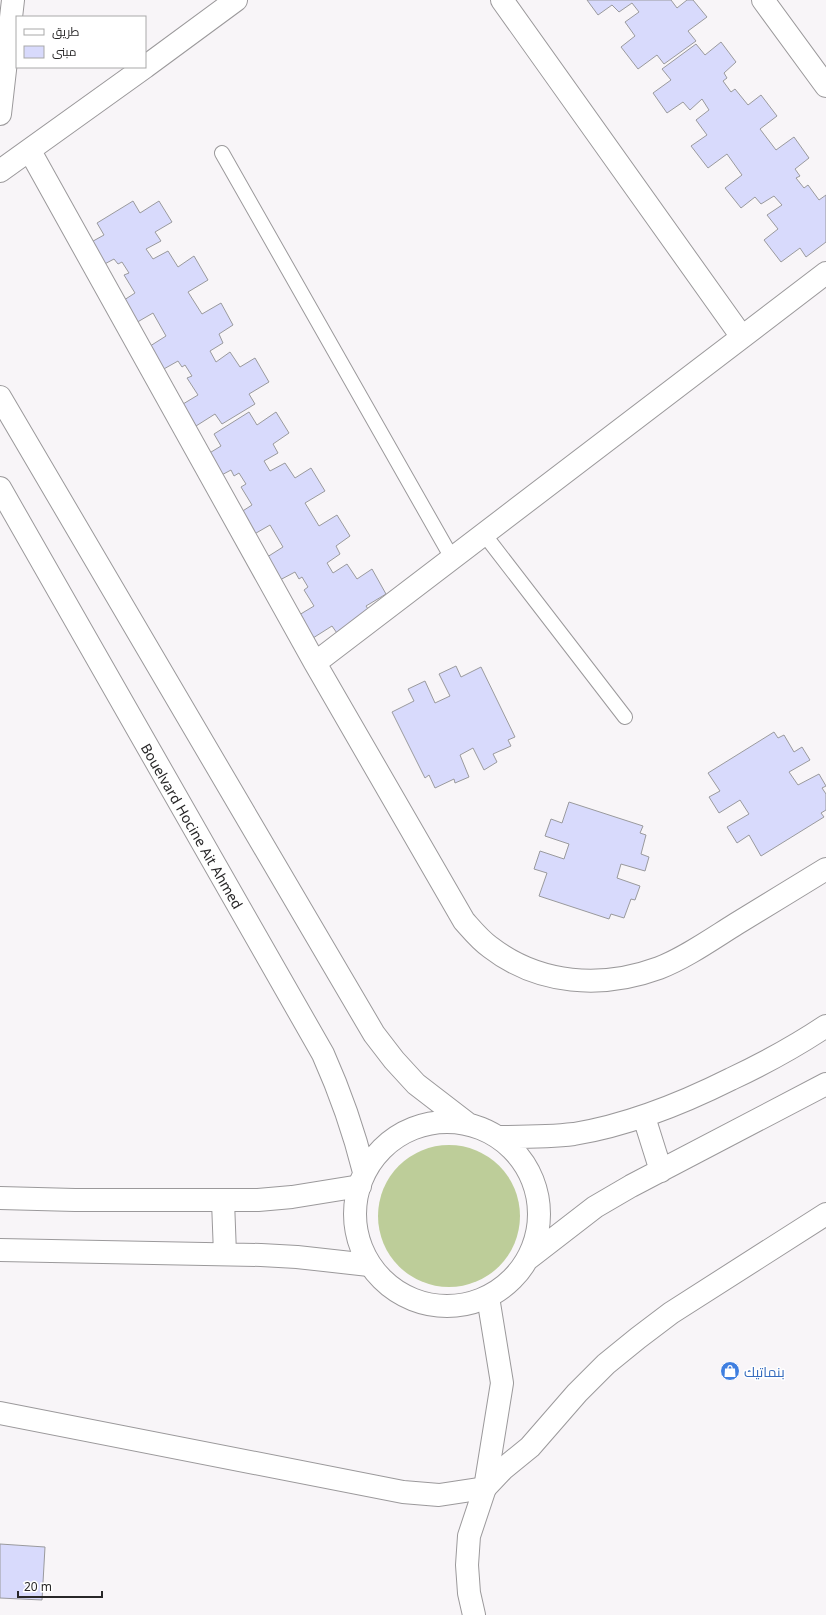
<svg xmlns="http://www.w3.org/2000/svg" width="826" height="1615" font-family="'Noto Sans',Cairo,sans-serif">
<style>
.green{fill:#bdcd99}
.building{fill:#d8dafc;stroke:#9a9a9d}
.lines{fill:none;stroke-linecap:round;stroke-linejoin:round}
.service-casing{stroke:#9b999b;stroke-width:16}
.minor-casing{stroke:#9b999b;stroke-width:24}
.secondary-casing{stroke:#9b999b;stroke-width:24}
.primary-casing{stroke:#9b999b;stroke-width:24}
.service{stroke:#fff;stroke-width:14}
.minor{stroke:#fff;stroke-width:22}
.secondary{stroke:#fff;stroke-width:22}
.primary{stroke:#fff;stroke-width:22}
.labels{text-anchor:middle;dominant-baseline:central;stroke-width:3;stroke-linejoin:round;paint-order:stroke}
.street-label{font-size:14px;fill:#282728;stroke:#fff}
.shop-label{font-size:14px;fill:#366cbe;stroke:#fff;text-anchor:start}
</style>
<rect width="100%" height="100%" fill="#f8f5f8"/>
<!-- green -->
<path class="green" d="M378 1216a71 71 0 1 1 142 0a71 71 0 1 1-142 0Z"/>
<!-- building -->
<path class="building" d="M 587,0 L 671,0 L 677,8 L 687,0 L 693,0 L 707,17 L 688,31 L 696,41 L 664,64 L 657,55 L 638,69 L 621,47 L 635,36 L 625,22 L 639,12 L 632,3 L 619,12 L 612,5 L 598,15 Z
M 721,42 L 736,62 L 724,73 L 727,78 L 723,81 L 731,92 L 735,89 L 748,105 L 761,95 L 777,116 L 760,129 L 776,150 L 794,137 L 809,158 L 795,169 L 800,176 L 796,178 L 804,188 L 808,185 L 819,200 L 826,195 L 826,242 L 806,257 L 800,248 L 781,262 L 764,240 L 778,229 L 767,215 L 782,205 L 774,196 L 761,204 L 755,197 L 741,208 L 725,188 L 742,175 L 727,154 L 708,168 L 691,146 L 707,135 L 696,120 L 709,110 L 702,99 L 690,110 L 683,102 L 667,113 L 653,93 L 671,80 L 662,69 L 696,44 L 705,55 Z
M 133,201 L 140,213 L 159,201 L 172,222 L 155,232 L 161,241 L 146,249 L 153,259 L 168,251 L 178,267 L 194,256 L 208,280 L 188,292 L 202,314 L 221,303 L 233,325 L 219,334 L 223,343 L 210,351 L 216,362 L 230,352 L 240,367 L 255,358 L 269,382 L 249,394 L 255,404 L 222,424 L 215,414 L 196,426 L 183,404 L 198,395 L 187,378 L 192,376 L 185,365 L 182,367 L 178,361 L 162,370 L 147,348 L 166,336 L 153,313 L 134,324 L 121,302 L 135,293 L 124,275 L 129,273 L 122,262 L 118,264 L 114,259 L 99,267 L 86,245 L 104,235 L 97,223 Z
M 249,412 L 257,425 L 276,412 L 289,433 L 273,444 L 278,453 L 264,461 L 270,471 L 285,463 L 295,478 L 311,468 L 325,491 L 305,503 L 319,526 L 337,515 L 350,536 L 336,546 L 340,554 L 327,563 L 333,573 L 347,564 L 357,579 L 372,569 L 386,594 L 366,606 L 372,615 L 339,636 L 332,626 L 313,638 L 299,615 L 314,606 L 304,590 L 308,587 L 302,577 L 299,579 L 295,572 L 278,581 L 264,559 L 283,547 L 270,525 L 251,536 L 238,514 L 252,505 L 241,487 L 246,484 L 239,473 L 234,476 L 231,470 L 216,478 L 203,457 L 221,446 L 214,434 Z
M 456,666 L 461,677 L 481,667 L 515,737 L 508,740 L 511,746 L 493,754 L 497,762 L 484,770 L 473,748 L 460,755 L 469,777 L 455,783 L 454,779 L 435,788 L 429,775 L 425,778 L 392,712 L 414,701 L 408,689 L 425,681 L 435,703 L 450,696 L 439,674 Z
M 774,732 L 778,738 L 784,735 L 794,752 L 802,747 L 810,760 L 789,772 L 798,785 L 819,774 L 826,786 L 822,788 L 826,794 L 826,810 L 821,813 L 824,817 L 761,856 L 749,835 L 737,843 L 727,827 L 749,814 L 740,800 L 719,813 L 709,797 L 720,791 L 708,773 Z
M 569,802 L 643,826 L 640,833 L 646,835 L 641,854 L 649,857 L 645,871 L 621,864 L 617,878 L 640,886 L 635,900 L 631,899 L 624,918 L 611,914 L 609,919 L 539,896 L 547,873 L 534,869 L 540,851 L 564,859 L 569,844 L 545,836 L 551,819 L 562,823 Z
M 0,1544 L 45,1547 L 42,1600 L 0,1598 Z"/>
<g class="lines">
<!-- service casing -->
<g class="service-casing">
<path id="service" d="M 222,153 L 452,558
M 484,534 L 625,717"/>
</g>
<!-- minor casing -->
<g class="minor-casing">
<path id="minor" d="M 502,0 L 742,337
M 763,0 L 826,86
M 145,67 L 236,0
M 0,114 L 13,0
M 30,151 L 315,663 L 464,921 C 472,930 480,940 490,947 C 539,985 602,989 659,968 C 685,958 712,939 736,924 C 766,906 796,887 826,869
M 0,171 L 145,67
M 315,663 L 826,273
M 0,1413 L 403,1492 L 439,1495 L 485,1488 L 503,1469 L 530,1447 L 577,1393 L 606,1364 L 638,1338 L 671,1313 L 826,1214"/>
</g>
<!-- secondary casing -->
<g class="secondary-casing">
<path id="secondary" d="M 0,1198 L 75,1200 L 258,1200 L 292,1197 L 360,1186
M 223,1201 L 225,1254
M 0,1250 L 261,1255 L 297,1257 L 369,1265
M 474,1615 L 469,1593 L 467,1565 L 469,1536 L 485,1488 L 502,1383 L 488,1297"/>
</g>
<!-- primary casing -->
<g class="primary-casing">
<path id="primary" d="M 0,397 L 374,1034 L 394,1060 L 416,1084 L 468,1124
M 0,488 L 323,1054 C 340,1092 354,1132 364,1172
M 644,1117 L 661,1171
M355 1214a92 92 0 1 1 184 0a92 92 0 1 1-184 0Z
M 498,1137 C 523,1137 549,1137 574,1134 C 629,1125 681,1104 731,1079 C 763,1064 796,1046 826,1026
M 529,1258 L 595,1207 L 631,1186 L 826,1084"/>
</g>
<!-- service -->
<use href="#service" class="service"/>
<!-- minor -->
<use href="#minor" class="minor"/>
<!-- secondary -->
<use href="#secondary" class="secondary"/>
<!-- primary -->
<use href="#primary" class="primary"/>
</g>
<!-- icons -->
<defs>
<g id="shop-disc" transform="scale(1)"><circle r="9.5" fill="#3f7fe0" stroke="#fff"/><path d="M-5-2.5h2.3a2.7 3.5 0 0 1 5.4 0H5L5.5 6h-11ZM-1.5-2.5h3a1.5 2.3 0 0 0-3 0Z" fill="#fff"/></g>
</defs>
<g fill-rule="evenodd">
<use href="#shop-disc" x="730" y="1371"/>
</g>
<g class="labels">
<!-- street labels -->
<g class="street-label">
<text transform="translate(192 826) rotate(60)">Bouelvard Hocine Ait Ahmed</text>
</g>
<!-- shop labels -->
<g class="shop-label">
<text x="744" y="1371">بنماتيك</text>
</g>
</g>
<!-- legend -->
<rect x="16" y="16" width="130" height="52" fill="#ffffff" stroke="#a9a9a9"/>
<rect x="24" y="29" width="20" height="6" fill="#ffffff" stroke="#a9a9a9"/>
<text x="52" y="36" font-size="12" fill="#282728">طريق</text>
<rect x="24" y="46" width="20" height="12" fill="#d8dafc" stroke="#a9a9a9"/>
<text x="52" y="56" font-size="12" fill="#282728">مبنى</text>
<!-- scale -->
<path d="M18 1591v6h84v-6" fill="none" stroke="#282728" stroke-width="2"/>
<text x="24" y="1591" font-size="12" fill="#282728" stroke="#ffffff" stroke-width="3" paint-order="stroke">20 m</text>
</svg>
